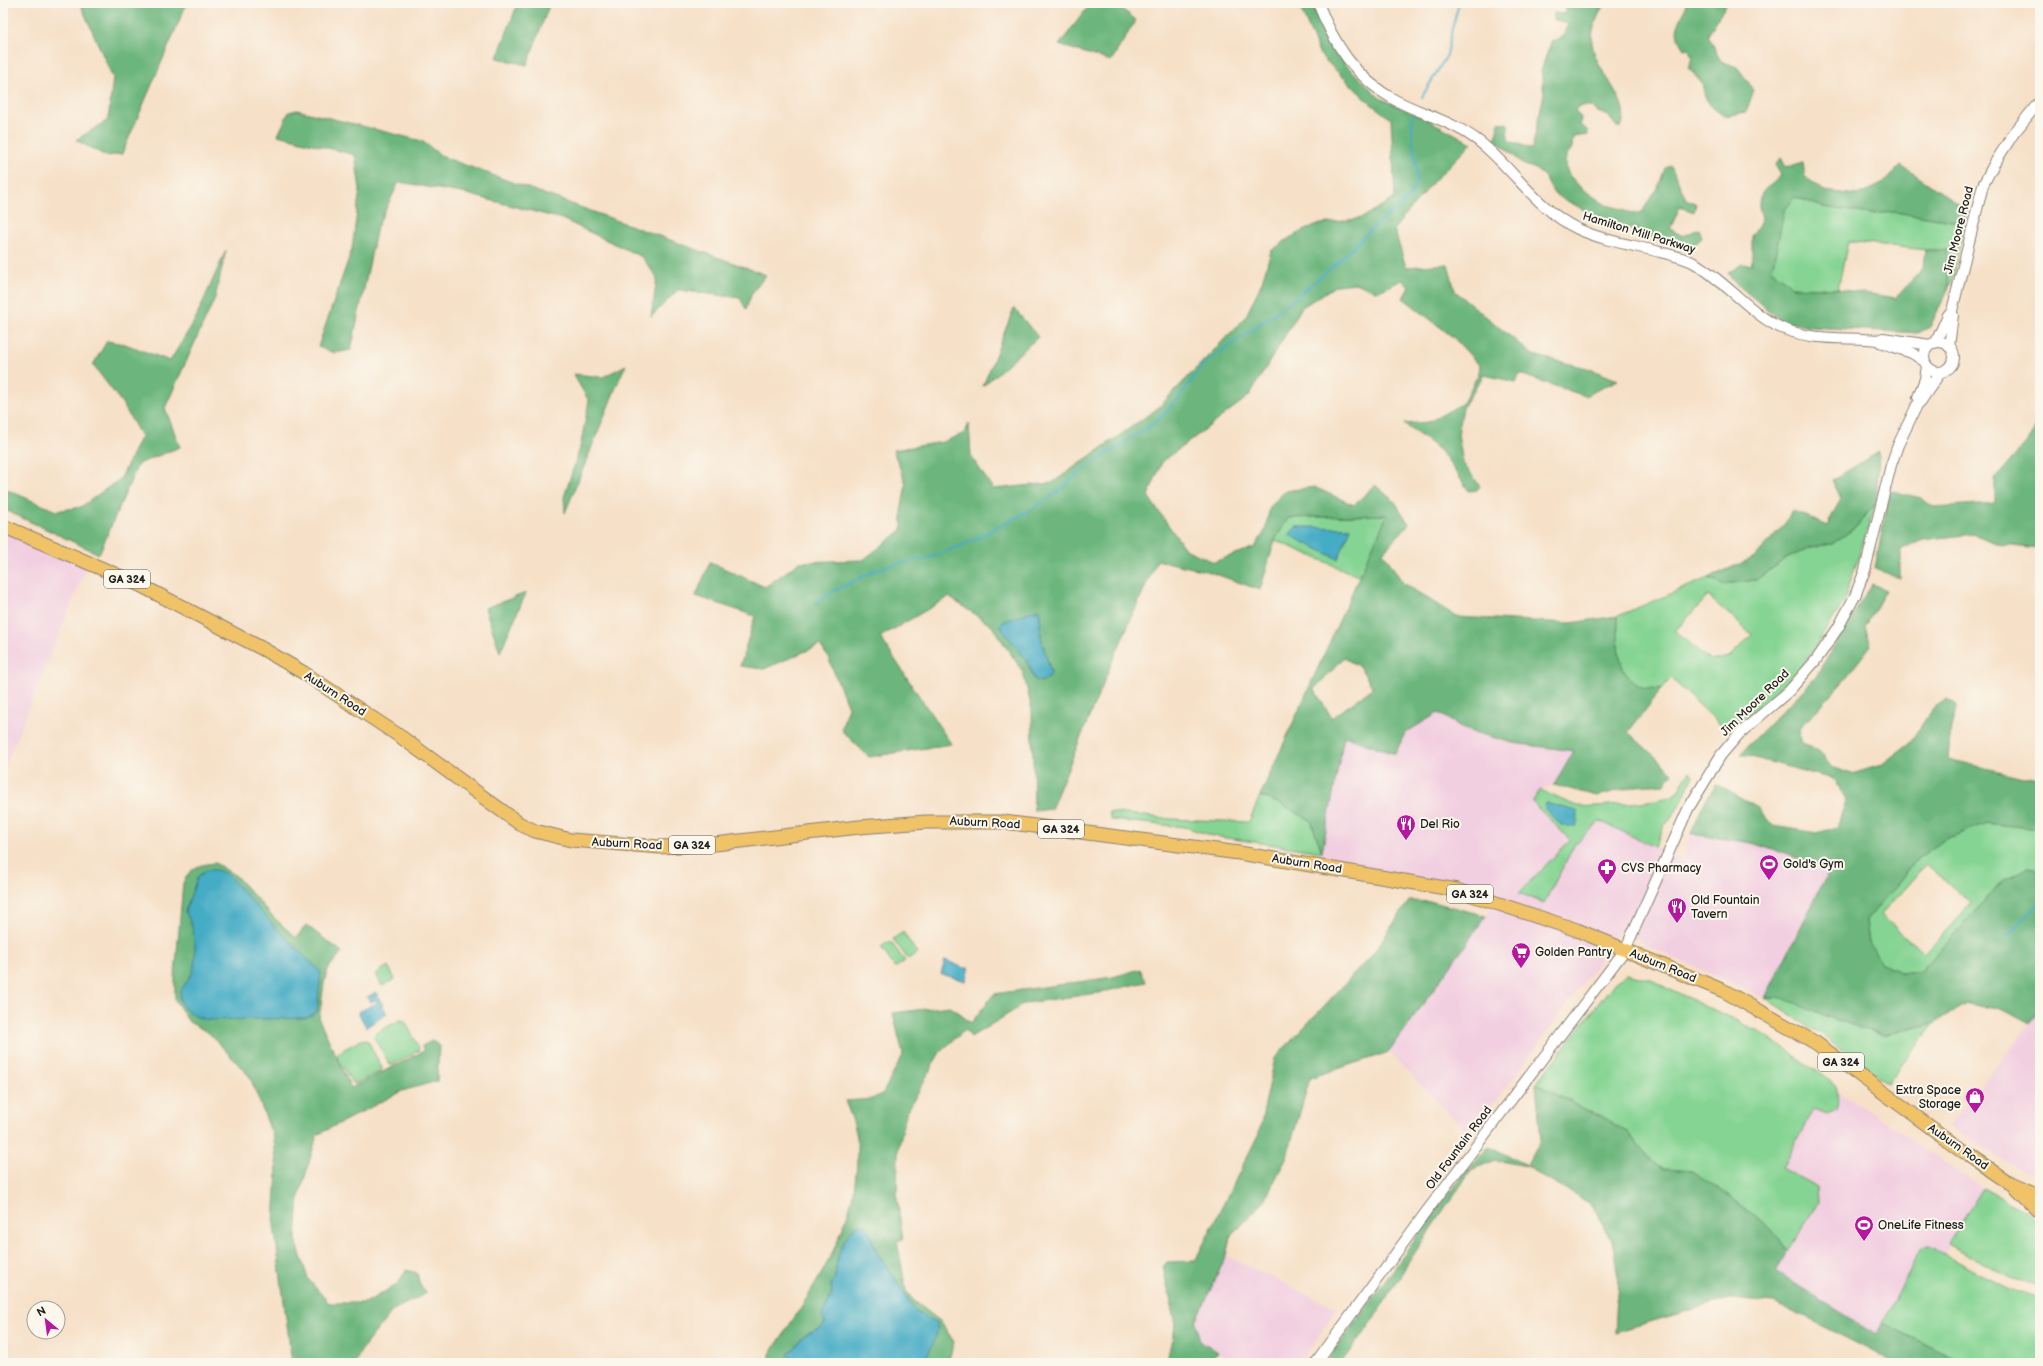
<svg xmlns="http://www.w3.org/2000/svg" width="2043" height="1366" font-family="'Balsamiq Sans',sans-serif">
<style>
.built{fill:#f2cfe0}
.green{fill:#85d493;stroke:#507858;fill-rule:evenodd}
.forest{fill:#6cb67d;stroke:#44694c;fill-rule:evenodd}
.water{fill:#45acc5;stroke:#306470}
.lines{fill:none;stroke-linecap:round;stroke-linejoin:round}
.stream{stroke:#45acc5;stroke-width:2}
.minor-casing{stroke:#897e72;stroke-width:12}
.major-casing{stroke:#897e72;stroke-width:15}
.minor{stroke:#fff;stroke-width:10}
.major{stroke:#f1c369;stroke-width:13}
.labels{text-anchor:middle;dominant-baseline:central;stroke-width:4;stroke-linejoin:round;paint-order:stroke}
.shield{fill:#fbf7ec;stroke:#5f5e5a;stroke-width:1}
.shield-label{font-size:11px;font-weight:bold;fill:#1c1c1c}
.street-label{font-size:12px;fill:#1c1c1c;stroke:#fbf7ec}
.poi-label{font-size:12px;fill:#1c1c1c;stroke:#fbf7ec;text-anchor:start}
</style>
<rect width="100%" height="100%" fill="#fbf7ec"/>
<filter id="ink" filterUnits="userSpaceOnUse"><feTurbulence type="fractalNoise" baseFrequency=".025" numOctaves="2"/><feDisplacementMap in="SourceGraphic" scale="8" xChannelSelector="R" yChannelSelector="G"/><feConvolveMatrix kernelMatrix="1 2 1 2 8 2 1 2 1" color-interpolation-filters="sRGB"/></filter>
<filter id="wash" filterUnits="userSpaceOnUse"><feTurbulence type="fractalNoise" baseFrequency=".012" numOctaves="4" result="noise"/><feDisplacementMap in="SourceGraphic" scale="16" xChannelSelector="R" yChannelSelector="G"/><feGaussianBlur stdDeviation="0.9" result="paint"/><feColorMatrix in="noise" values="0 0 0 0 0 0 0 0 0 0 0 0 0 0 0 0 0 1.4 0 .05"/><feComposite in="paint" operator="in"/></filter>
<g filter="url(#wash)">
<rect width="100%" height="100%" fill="#f6e0c7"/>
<!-- built -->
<path class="built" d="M 3,524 L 89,560 L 3,772 Z
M 1438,713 L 1466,730 L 1513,743 L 1574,751 L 1554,785 L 1540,790 L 1570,840 L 1519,892 L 1544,903 L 1575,844 L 1600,821 L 1682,859 L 1691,834 L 1752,843 L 1831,869 L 1765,998 L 1670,956 L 1618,931 L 1600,960 L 1506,1088 L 1469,1134 L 1389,1052 L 1495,902 L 1320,864 L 1344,735 L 1405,733 Z
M 2040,1011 L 2040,1179 L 2020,1170 L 1949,1126 Z
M 1838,1091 L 1983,1188 L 1944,1255 L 1929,1247 L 1921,1249 L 1877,1334 L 1775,1272 L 1818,1203 L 1810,1182 L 1782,1168 L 1813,1109 L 1840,1101 Z
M 1226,1256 L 1336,1308 L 1301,1363 L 1237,1363 L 1201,1341 L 1196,1322 Z"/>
<!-- green -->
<path class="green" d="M 1795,197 L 1823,207 L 1871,214 L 1895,212 L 1964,223 L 1954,274 L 1949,287 L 1946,266 L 1948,250 L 1925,250 L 1848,241 L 1838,289 L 1792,287 L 1772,270 L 1784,211 Z
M 1876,503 L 1844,602 L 1806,661 L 1787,683 L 1728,732 L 1671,678 L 1662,689 C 1656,688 1645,689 1640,686 C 1614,673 1618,640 1618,616 L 1708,578 L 1723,584 L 1756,580 L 1784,560 L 1811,547 L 1832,544 L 1856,527 ZM 1708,596 L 1752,635 L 1729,657 L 1710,661 L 1675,631 Z
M 1388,515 L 1360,577 L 1275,540 L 1288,518 ZM 1296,527 L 1350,528 L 1351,528 L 1289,535 Z
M 1690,771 L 1693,775 L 1680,806 L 1664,826 L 1655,847 L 1600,821 L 1575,844 L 1544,903 L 1519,893 L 1570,840 L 1532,802 L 1540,790 C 1550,794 1568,803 1577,806 C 1589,808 1663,801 1672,796 C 1681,791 1683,779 1690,771 ZM 1545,809 L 1578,818 L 1563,826 Z
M 1260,796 L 1283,805 L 1312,821 L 1322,852 L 1213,836 L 1185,827 L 1111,820 L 1109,812 L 1171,819 L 1249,822 Z
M 1986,823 L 2040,829 L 2040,869 L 2029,867 L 2005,879 L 1920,972 L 1900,972 L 1881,963 L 1869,943 L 1866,921 L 1918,858 L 1944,840 ZM 1926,864 L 1971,903 L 1925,954 L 1881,915 Z
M 903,932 L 917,953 L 908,959 L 893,939 Z
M 890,941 L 905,961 L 895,968 L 881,947 Z
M 388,966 L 395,979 L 382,986 L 376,974 Z
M 1627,974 L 1651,980 L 1756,1030 L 1830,1080 C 1838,1090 1841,1097 1837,1110 L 1827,1114 L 1813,1109 L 1782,1168 L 1817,1187 L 1818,1203 L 1787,1251 L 1778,1237 L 1692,1171 L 1664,1169 L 1645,1154 L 1627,1131 L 1536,1084 L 1615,982 Z
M 1765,998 L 1783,998 L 1822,1015 L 1883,1035 L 1934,1023 L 1887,1084 L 1816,1031 Z
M 400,1020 L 405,1021 L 419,1048 L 418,1051 L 392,1065 L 389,1064 L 374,1037 L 376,1033 Z
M 363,1039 L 368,1041 L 382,1068 L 381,1071 L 355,1084 L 352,1083 L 337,1056 L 339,1052 Z
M 1983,1188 L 2030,1214 L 2040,1230 L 2040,1286 L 2010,1278 L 1948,1244 Z
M 1929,1247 L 2007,1288 L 2040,1299 L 2040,1363 L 1968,1363 L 1947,1355 L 1883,1323 L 1921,1249 Z"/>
<!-- forest -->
<path class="forest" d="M 80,3 L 187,3 L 122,154 L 106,156 L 76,140 L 108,120 L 113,78 Z
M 518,3 L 550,3 L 527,65 L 497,58 Z
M 1091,3 L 1114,3 L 1136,20 L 1111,61 L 1059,45 Z
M 1300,3 L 1312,3 L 1320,25 L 1345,64 L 1380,98 L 1432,122 L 1472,143 L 1433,182 L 1394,229 L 1406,267 L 1448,264 L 1455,291 L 1533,355 L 1587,368 L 1618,380 L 1585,396 L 1520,374 L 1516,382 L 1484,375 L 1463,407 L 1458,434 L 1463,463 L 1480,486 L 1477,490 L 1469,491 L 1440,450 L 1404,424 L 1429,422 L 1463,403 L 1479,373 L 1480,366 L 1454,338 L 1403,298 L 1409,287 L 1402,280 L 1377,292 L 1356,283 L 1337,285 L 1302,307 L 1249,396 L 1162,462 L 1148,496 L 1185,549 L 1214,562 L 1255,547 L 1265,531 L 1270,507 L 1285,491 L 1314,487 L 1354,505 L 1375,485 L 1395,502 L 1409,524 L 1383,552 L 1403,583 L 1457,617 L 1570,623 L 1618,616 C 1618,640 1614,673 1640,686 C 1645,689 1656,688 1662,689 L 1628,732 L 1673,773 L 1665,784 L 1636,786 L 1597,796 L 1554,785 L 1574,751 L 1513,743 L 1466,730 L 1438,713 L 1405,733 L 1395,754 L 1344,736 L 1322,852 L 1311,821 L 1283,805 L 1260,796 L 1387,515 L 1288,518 L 1275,540 L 1260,590 L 1210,572 L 1157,560 L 1115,655 L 1051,809 L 1034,811 L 1032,710 L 1023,672 L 992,626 L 949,597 L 880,637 L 951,744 L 869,757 L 841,730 L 848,707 L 828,657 L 820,645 L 764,669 L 740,666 L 755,616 L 696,596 L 710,562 L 765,587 L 800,562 L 863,560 L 902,530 L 902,506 L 906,484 L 893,450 L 943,442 L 965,433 L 969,423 L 971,456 L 993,489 L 1052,483 L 1158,408 L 1245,318 L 1262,282 L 1271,251 L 1291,237 L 1315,225 L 1362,218 L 1395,198 L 1391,119 L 1371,104 L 1320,55 L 1302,12 ZM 1038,609 L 1040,614 L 1041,638 L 1051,673 L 1041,682 L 1034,679 C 1028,661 1016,640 1001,628 L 1003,622 ZM 1344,658 L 1360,667 L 1373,688 L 1332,718 L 1314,689 Z
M 1567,3 L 1605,3 C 1599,13 1593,26 1592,37 C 1589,68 1635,100 1621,127 L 1617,127 L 1608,116 L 1598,112 L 1590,106 L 1579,106 L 1575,110 L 1581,118 L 1580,125 L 1587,130 L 1588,135 L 1573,137 L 1572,148 L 1566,156 L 1565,166 L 1569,175 L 1581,188 L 1606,205 L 1622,209 L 1632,214 L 1642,212 L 1659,185 L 1665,168 L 1671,166 L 1686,199 L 1696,203 L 1694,212 L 1680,207 L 1670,229 L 1683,236 L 1699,229 L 1702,238 L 1694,245 L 1683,246 L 1676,240 L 1669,241 L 1656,239 L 1594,215 L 1554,194 L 1544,176 L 1534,168 L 1524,165 L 1495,139 L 1499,122 L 1508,124 L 1508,140 L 1532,149 L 1544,94 L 1541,71 L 1551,42 C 1561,40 1566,34 1568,24 L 1553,19 L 1553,13 L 1565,14 Z
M 1686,3 L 1727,3 L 1708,35 L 1721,61 L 1737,67 L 1754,90 L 1746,112 L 1725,116 C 1714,110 1702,100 1704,86 L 1688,67 L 1693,58 L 1688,48 L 1684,49 C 1669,27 1683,24 1686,3 Z
M 297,110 L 422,141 L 443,157 L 766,275 L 752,293 L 746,309 L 740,298 L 678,290 L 651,317 L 657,278 L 642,257 L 562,219 L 467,194 L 399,182 L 377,227 L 351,350 L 335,353 L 318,347 L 352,249 L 360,189 L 355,155 L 278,135 L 289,112 Z
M 1781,158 L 1786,167 L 1803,162 L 1805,177 L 1824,191 L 1857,195 L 1882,184 L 1901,165 L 1967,210 L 1964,223 L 1895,212 L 1871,214 L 1823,207 L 1795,197 L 1784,211 L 1772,270 L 1792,287 L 1838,289 L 1896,298 L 1923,268 L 1925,250 L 1948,250 L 1946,266 L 1949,287 L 1930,327 L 1918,333 L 1810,327 L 1780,320 L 1733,281 L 1728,273 L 1742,264 L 1751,265 L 1752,261 L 1752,235 L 1758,227 L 1762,217 C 1753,194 1766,189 1781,175 L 1775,165 Z
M 226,250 L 215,298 L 165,408 L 180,447 L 138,464 L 99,554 L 3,509 L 3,488 L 56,511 L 81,507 L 121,478 L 141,436 L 122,403 L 93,365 L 107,341 L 125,344 L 170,361 L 195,320 Z
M 1014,308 L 1038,337 L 983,386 Z
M 626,365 L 621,375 L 565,513 L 564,497 L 580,448 L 589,401 L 573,374 L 603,377 Z
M 2040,413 L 2040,549 L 2002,545 L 1973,534 L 1923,540 L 1900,550 L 1900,579 L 1875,568 L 1888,501 L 1892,491 L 1921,498 L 1933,507 L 1995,503 L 1995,479 L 2032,436 Z
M 1879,452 L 1876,503 L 1856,527 L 1832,544 L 1811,547 L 1784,560 L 1756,580 L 1723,584 L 1708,578 L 1755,557 L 1786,522 L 1792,510 L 1827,526 L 1841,498 L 1832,480 Z
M 1872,584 L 1886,590 L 1865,627 L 1871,645 L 1841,684 L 1800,728 L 1801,742 L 1824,756 L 1831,767 L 1852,774 L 1881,765 L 1911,742 L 1932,709 L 1947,699 L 1957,705 L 1951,727 L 1948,759 L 2023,777 L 2040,776 L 2040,829 L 1986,823 L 1944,840 L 1918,858 L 1866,921 L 1869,943 L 1881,963 L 1900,972 L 1920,972 L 2005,879 L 2029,867 L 2040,869 L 2040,1011 L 2030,1023 L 2002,1008 L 1966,1004 L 1934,1023 L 1883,1035 L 1822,1015 L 1783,998 L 1765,998 L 1830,869 L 1752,843 L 1691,834 L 1702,807 L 1716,784 L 1758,808 L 1773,826 L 1817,833 L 1837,827 L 1847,798 L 1833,779 L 1740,754 L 1814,679 Z
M 526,593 L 500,652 L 485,608 Z
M 215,863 L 236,876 L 271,915 L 296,938 L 306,925 L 342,952 L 328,969 L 324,983 L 319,1019 L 351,1088 L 424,1051 L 422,1046 L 432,1041 L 439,1045 L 437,1081 L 402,1091 L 317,1135 L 299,1197 L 296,1240 L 308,1279 L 329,1303 L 365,1303 L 398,1284 L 406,1270 L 417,1273 L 420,1285 L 427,1293 L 393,1310 L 362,1349 L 355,1363 L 292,1363 L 274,1225 L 277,1170 L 274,1139 L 250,1077 L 209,1033 L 189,1022 L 175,1000 L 175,975 L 183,883 C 192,867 197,865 215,863 Z
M 1409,901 L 1433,902 L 1486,916 L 1389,1052 L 1310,1078 L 1287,1156 L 1264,1202 L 1230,1237 L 1226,1256 L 1196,1322 L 1201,1341 L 1218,1352 L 1204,1363 L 1166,1363 L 1176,1324 L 1163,1267 L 1167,1262 L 1195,1261 L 1259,1133 L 1275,1058 L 1372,955 Z
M 1140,969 L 1146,982 L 1098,993 L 1026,1003 L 971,1037 L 965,1030 L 940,1052 L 906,1114 L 898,1150 L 897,1198 L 903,1239 L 897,1241 L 906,1291 L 913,1300 L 940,1321 L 954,1342 L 948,1363 L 922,1363 L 929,1352 L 937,1323 L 916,1312 L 894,1277 L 878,1255 L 868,1229 L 855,1225 L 843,1244 L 835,1279 L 831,1283 C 833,1293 828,1323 820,1330 C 816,1333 810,1331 806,1335 C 799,1340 797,1348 789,1353 L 789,1355 L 797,1363 L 770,1363 L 770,1354 C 810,1294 858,1229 857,1154 C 857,1147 858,1139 856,1132 C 854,1122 849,1111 845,1101 L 872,1099 L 883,1093 L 903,1055 L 893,1013 L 950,1006 L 971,1023 L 994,994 L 1113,977 Z
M 1536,1084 L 1627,1131 L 1645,1154 L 1664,1169 L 1692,1171 L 1710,1183 L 1758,1218 L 1778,1237 L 1787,1251 L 1776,1272 L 1876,1334 L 1883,1323 L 1947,1355 L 1968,1363 L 1895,1363 L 1813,1321 L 1773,1303 L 1729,1299 L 1615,1332 L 1618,1277 L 1612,1241 L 1591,1204 L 1526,1166 L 1496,1160 L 1473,1169 L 1450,1200 L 1408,1263 L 1379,1311 L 1341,1363 L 1326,1363 L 1448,1194 L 1489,1146 L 1526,1165 L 1541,1140 Z"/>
<!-- water -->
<path class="water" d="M 1296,527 L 1351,528 L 1338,559 L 1289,535 Z
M 1038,609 L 1040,614 L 1041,638 L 1051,673 L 1048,678 L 1041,682 L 1034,679 L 1029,664 L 1021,653 L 1001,628 L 1000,625 L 1003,622 Z
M 1546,803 L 1577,811 L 1578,818 L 1576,826 C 1562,831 1554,818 1545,809 Z
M 207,870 L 216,870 L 227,874 L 276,928 L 321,972 L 317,1012 L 306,1018 L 207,1020 C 194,1017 173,1007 182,989 C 187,981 193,975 194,965 C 197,947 194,926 185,911 L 198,876 Z
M 945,960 L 964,968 L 969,968 L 965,981 L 941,974 Z
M 376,992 L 387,1014 L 366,1027 L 358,1012 L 377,1003 L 376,1000 L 370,1002 L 367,997 Z
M 863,1223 L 868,1229 L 878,1255 L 894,1277 L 916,1312 L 937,1323 C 940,1336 928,1353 922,1363 L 797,1363 L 788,1355 L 789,1353 C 797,1348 800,1337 808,1334 C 815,1330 819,1331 825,1324 L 822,1315 L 832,1294 L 831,1283 L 835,1279 C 835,1260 844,1229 863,1223 Z"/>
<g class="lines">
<!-- stream -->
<path class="stream" d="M 1422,97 L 1447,55 L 1452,29 L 1459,3
M 816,603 L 834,591 L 876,570 L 891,565 L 927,559 L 968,543 L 1030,510 L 1058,492 L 1081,471 L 1156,422 L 1178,399 L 1202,366 L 1209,360 C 1251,332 1290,303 1329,270 C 1346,256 1360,239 1377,224 C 1390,213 1406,205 1414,188 C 1422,171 1408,138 1413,116
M 2006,937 L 2040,903"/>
</g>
</g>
<g filter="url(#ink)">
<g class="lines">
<!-- minor casing -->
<g class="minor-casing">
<path id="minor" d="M 1318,3 C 1334,44 1355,78 1395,100 C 1424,115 1455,122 1481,143 C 1514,170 1538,210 1578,229 C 1604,241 1633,245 1660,252 C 1672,255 1686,258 1696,264 C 1725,281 1755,318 1784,329 C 1814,341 1846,337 1878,340 L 1883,338 L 1930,345
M 1880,342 L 1912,353 L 1924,361
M 1936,342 L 1948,315 L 1952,311 L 1983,185 L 1994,164 L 2014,133 L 2040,101
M1924 357a15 15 0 1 1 30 0a15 15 0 1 1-30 0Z
M 1949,347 L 1953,315
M 1918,397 L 1925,379 L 1927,366
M 1316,1363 L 1426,1212 L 1625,950 L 1688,809 L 1721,755 L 1739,734 L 1789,691 L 1816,660 L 1838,628 L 1855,596 L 1865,570 L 1891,465 L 1898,445 L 1917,405 L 1921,401 L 1940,373"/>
</g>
<!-- major casing -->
<g class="major-casing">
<path id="major" d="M 3,526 L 140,585 L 263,649 L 304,673 L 401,737 L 520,824 L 535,831 L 571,840 L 660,847 L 715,844 L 859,827 L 926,822 L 1004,822 L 1239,853 L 1457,890 L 1577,930 L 1724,991 L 1816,1043 L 1967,1154 L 2011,1184 L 2040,1197
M 2016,1189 L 2040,1213"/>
</g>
<!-- minor -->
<use href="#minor" class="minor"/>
<!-- major -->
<use href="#major" class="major"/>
</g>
</g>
<!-- icons -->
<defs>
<g id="restaurant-pin" transform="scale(1)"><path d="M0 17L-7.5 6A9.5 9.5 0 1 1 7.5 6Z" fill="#b5179e" stroke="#fbf7ec"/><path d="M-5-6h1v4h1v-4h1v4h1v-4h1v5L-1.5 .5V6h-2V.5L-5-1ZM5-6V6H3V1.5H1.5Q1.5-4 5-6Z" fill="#fff"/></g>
<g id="stadium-pin" transform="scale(1)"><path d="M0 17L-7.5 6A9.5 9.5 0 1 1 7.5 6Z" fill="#b5179e" stroke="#fbf7ec"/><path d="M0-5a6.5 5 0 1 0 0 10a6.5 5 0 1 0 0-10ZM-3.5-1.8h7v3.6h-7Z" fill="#fff"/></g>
<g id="pharmacy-pin" transform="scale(1)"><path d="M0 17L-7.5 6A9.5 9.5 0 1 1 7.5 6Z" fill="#b5179e" stroke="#fbf7ec"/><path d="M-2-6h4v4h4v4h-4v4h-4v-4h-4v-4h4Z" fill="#fff"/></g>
<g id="supermarket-pin" transform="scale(1)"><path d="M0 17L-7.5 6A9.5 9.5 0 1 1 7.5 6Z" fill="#b5179e" stroke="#fbf7ec"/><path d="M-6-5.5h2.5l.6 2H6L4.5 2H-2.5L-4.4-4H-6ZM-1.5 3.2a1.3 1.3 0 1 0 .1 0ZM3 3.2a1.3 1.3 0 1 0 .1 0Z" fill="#fff"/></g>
<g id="shop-pin" transform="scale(1)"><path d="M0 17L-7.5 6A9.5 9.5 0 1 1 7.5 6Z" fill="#b5179e" stroke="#fbf7ec"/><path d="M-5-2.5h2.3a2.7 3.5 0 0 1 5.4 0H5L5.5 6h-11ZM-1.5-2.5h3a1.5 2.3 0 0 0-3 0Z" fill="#fff"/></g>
</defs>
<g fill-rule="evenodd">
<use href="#restaurant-pin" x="1406" y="824"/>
<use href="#stadium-pin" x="1769" y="864"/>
<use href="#pharmacy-pin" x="1607" y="868"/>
<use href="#restaurant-pin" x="1677" y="907"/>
<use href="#supermarket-pin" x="1521" y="952"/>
<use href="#shop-pin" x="1975" y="1097"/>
<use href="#stadium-pin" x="1864" y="1225"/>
</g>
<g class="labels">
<!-- shield labels -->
<g class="shield">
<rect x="104" y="570" width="46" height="18" rx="3"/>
<rect x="1038" y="820" width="46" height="18" rx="3"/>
<rect x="669" y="836" width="46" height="18" rx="3"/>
<rect x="1447" y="885" width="46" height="18" rx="3"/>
<rect x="1818" y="1053" width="46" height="18" rx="3"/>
</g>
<g class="shield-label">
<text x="127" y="579">GA 324</text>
<text x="1061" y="829">GA 324</text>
<text x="692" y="845">GA 324</text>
<text x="1470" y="894">GA 324</text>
<text x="1841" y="1062">GA 324</text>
</g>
<!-- street labels -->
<g class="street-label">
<text transform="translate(1959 230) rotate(-76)">Jim Moore Road</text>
<text transform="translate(1639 233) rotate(17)">Hamilton Mill Parkway</text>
<text transform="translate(335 694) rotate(33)">Auburn Road</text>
<text transform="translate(1755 703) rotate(-44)">Jim Moore Road</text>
<text transform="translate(985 823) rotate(3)">Auburn Road</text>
<text transform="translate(627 844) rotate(3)">Auburn Road</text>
<text transform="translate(1307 864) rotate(9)">Auburn Road</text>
<text transform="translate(1663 966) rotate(22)">Auburn Road</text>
<text transform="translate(1958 1147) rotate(35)">Auburn Road</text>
<text transform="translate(1459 1148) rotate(-53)">Old Fountain Road</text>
</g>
<!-- poi labels -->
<g class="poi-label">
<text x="1420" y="824">Del Rio</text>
<text x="1783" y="864">Gold's Gym</text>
<text x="1621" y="868">CVS Pharmacy</text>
<text x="1691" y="900">Old Fountain<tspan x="1691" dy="14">Tavern</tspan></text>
<text x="1535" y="952">Golden Pantry</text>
<text x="1961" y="1090" text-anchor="end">Extra Space<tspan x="1961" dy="14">Storage</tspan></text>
<text x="1878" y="1225">OneLife Fitness</text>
</g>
</g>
<!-- margin -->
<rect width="2043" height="1366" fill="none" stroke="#fbf7ec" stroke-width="16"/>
<!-- north arrow -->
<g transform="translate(46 1320) rotate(331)"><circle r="19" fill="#fbf7ec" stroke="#a29f99"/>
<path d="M0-3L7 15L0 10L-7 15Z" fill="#b5179e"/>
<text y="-6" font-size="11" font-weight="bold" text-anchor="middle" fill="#1c1c1c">N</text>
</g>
</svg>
